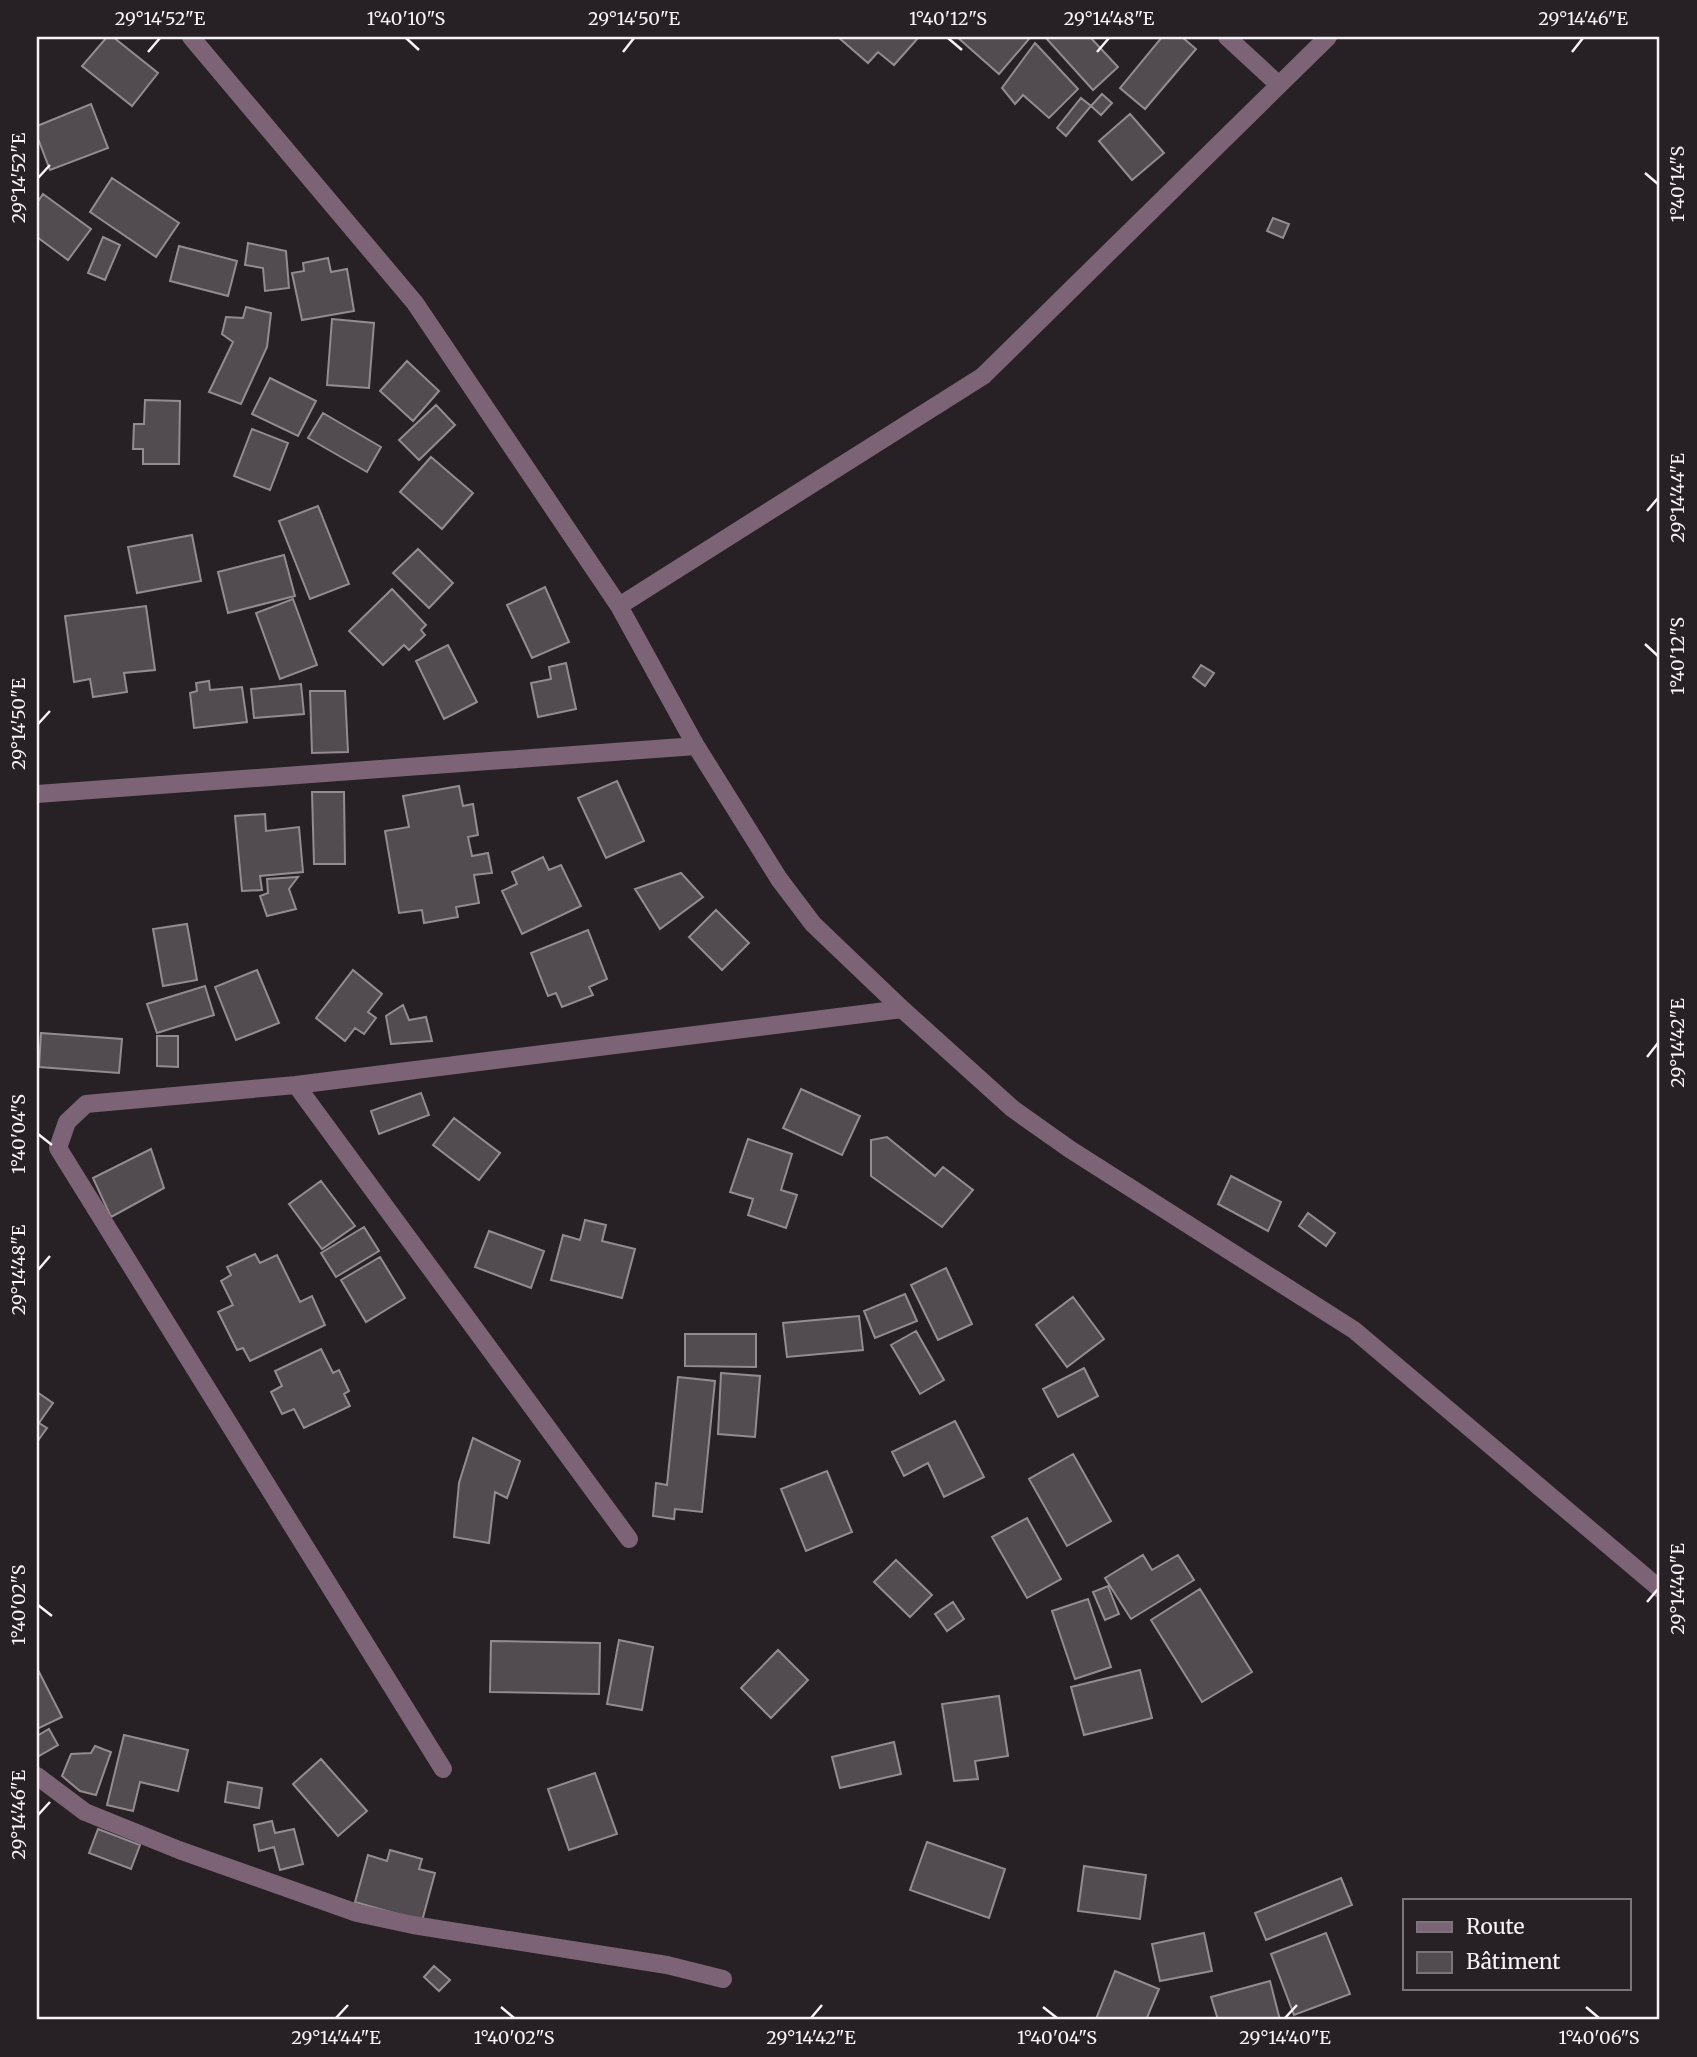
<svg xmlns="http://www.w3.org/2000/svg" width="1697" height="2057" font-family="Merriweather,serif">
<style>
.building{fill:#524b50;stroke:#938b90;stroke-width:2}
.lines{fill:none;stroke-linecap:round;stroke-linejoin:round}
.minor{stroke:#7c6375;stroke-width:18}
.ticks{fill:none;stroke:#f6f2f5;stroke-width:2.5}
.neatline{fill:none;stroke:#f6f2f5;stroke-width:2.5}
.ticks-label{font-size:18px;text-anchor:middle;fill:#f6f2f5}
</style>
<rect width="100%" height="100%" fill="#272125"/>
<!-- building -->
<path class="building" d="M 107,37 L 113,37 L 158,73 L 132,106 L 82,66 Z
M 838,37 L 919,37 L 894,65 L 878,52 L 868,63 Z
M 957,37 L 1026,37 L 1029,39 L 999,74 Z
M 1045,37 L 1090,37 L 1118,67 L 1093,90 Z
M 1162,37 L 1182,37 L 1196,49 L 1145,109 L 1120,88 Z
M 1035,43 L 1078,89 L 1049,118 L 1023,95 L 1015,104 L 1002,88 Z
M 1102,94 L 1112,103 L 1101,115 L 1091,106 Z
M 1081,98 L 1091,106 L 1066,136 L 1057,128 Z
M 91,104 L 108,148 L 50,170 L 37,136 L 37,126 Z
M 1130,114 L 1164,153 L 1132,180 L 1099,141 Z
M 112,178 L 179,223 L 156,257 L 90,212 Z
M 43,194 L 91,229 L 68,260 L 37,237 L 37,203 Z
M 1273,218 L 1289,224 L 1283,238 L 1267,231 Z
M 103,237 L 120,245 L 105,280 L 88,273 Z
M 248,243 L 286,251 L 289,288 L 265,291 L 263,268 L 245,265 Z
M 179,246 L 237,261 L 228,296 L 170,281 Z
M 328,258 L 331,272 L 347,269 L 354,311 L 302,320 L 292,273 L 304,271 L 303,263 Z
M 246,307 L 271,313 L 267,347 L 241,404 L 209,392 L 233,342 L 222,334 L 226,317 L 243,318 Z
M 332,319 L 374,323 L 369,388 L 327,385 Z
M 407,361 L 439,391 L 413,421 L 380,391 Z
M 270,378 L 316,401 L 298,436 L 252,414 Z
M 145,400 L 180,401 L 179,464 L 143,464 L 143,449 L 133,449 L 134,424 L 144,424 Z
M 436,405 L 455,425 L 419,460 L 399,440 Z
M 323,413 L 381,447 L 367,472 L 308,438 Z
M 252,429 L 288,443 L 270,490 L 234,476 Z
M 431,457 L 473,493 L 442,529 L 400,492 Z
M 318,506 L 349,584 L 310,599 L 279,521 Z
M 192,535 L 201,581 L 137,593 L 128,547 Z
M 418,549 L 453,583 L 429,608 L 393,573 Z
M 284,555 L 295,596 L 228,613 L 218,572 Z
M 545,587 L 569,642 L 532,658 L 507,605 Z
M 392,589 L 426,625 L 421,630 L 425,635 L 409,650 L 404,645 L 383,665 L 349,631 Z
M 293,599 L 317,665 L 280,679 L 256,613 Z
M 146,606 L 155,670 L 124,673 L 127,692 L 93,697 L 90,679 L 74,682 L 65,616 Z
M 448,645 L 477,702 L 444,719 L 416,661 Z
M 566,663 L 576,709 L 538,717 L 531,683 L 551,679 L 549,667 Z
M 1201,665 L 1214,673 L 1205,686 L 1193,677 Z
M 209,681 L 210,690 L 242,687 L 247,722 L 194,728 L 190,693 L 197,691 L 196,683 Z
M 301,684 L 304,714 L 254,718 L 251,689 Z
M 310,691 L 345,691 L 348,752 L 312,753 Z
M 617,781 L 644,841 L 606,858 L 578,798 Z
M 459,786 L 463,806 L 473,804 L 478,835 L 468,837 L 472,856 L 488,853 L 492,873 L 474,875 L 479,903 L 456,907 L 458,917 L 424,923 L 422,910 L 399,913 L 385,831 L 409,827 L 403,796 Z
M 312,792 L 344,792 L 345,864 L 314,864 Z
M 265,814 L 266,831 L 299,827 L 303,872 L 260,876 L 262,890 L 242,891 L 235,816 Z
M 543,857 L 549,870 L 561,865 L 581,906 L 522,934 L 502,891 L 517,884 L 512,872 Z
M 681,873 L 703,897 L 660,929 L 635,889 Z
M 298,877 L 289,889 L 296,909 L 267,916 L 260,896 L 268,893 L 267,879 Z
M 716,910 L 749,943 L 722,970 L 689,937 Z
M 187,924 L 197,980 L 163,986 L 153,929 Z
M 588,930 L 607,979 L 589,987 L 593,995 L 562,1007 L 556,993 L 548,996 L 531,953 Z
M 257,970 L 279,1023 L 236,1040 L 215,987 Z
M 353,970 L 382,994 L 368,1012 L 376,1018 L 364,1034 L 355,1028 L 345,1041 L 316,1018 Z
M 205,986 L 214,1015 L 157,1033 L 147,1004 Z
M 403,1005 L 409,1020 L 426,1017 L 432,1041 L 391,1044 L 386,1016 Z
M 41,1033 L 122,1039 L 119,1073 L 39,1067 Z
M 157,1036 L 178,1036 L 178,1067 L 157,1066 Z
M 801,1089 L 860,1116 L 842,1155 L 783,1128 Z
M 421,1093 L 429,1115 L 379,1134 L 371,1111 Z
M 454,1118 L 500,1153 L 479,1180 L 433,1145 Z
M 887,1137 L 935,1176 L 943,1167 L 973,1190 L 942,1227 L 871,1176 L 871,1140 Z
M 748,1139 L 792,1154 L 781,1190 L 797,1195 L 786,1228 L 748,1215 L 753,1199 L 730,1192 Z
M 151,1149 L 164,1188 L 111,1217 L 93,1178 Z
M 1231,1176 L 1281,1202 L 1268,1231 L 1218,1204 Z
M 321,1181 L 355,1226 L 322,1249 L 289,1204 Z
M 1308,1213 L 1335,1233 L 1326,1246 L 1299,1226 Z
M 585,1220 L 606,1225 L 602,1241 L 635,1249 L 622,1298 L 551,1280 L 563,1235 L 580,1240 Z
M 364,1227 L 379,1251 L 336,1277 L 321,1253 Z
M 489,1231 L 544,1251 L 531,1288 L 475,1267 Z
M 255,1254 L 260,1263 L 277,1255 L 300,1302 L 312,1296 L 325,1325 L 250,1361 L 243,1348 L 237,1350 L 218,1312 L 233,1305 L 221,1281 L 231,1275 L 227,1267 Z
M 380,1257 L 405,1298 L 366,1322 L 341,1280 Z
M 946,1268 L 972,1324 L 938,1340 L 911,1285 Z
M 905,1294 L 917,1321 L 875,1338 L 864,1311 Z
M 1073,1297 L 1104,1339 L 1067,1367 L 1036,1325 Z
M 859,1316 L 863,1350 L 787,1357 L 783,1323 Z
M 916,1331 L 944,1380 L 920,1394 L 891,1345 Z
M 685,1334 L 756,1334 L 756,1367 L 685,1366 Z
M 321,1349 L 333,1373 L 339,1370 L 349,1391 L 344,1394 L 350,1406 L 304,1428 L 294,1409 L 282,1414 L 271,1392 L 282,1386 L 275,1371 Z
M 1084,1368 L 1098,1396 L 1058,1417 L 1043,1389 Z
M 721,1373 L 760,1376 L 755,1437 L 718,1434 Z
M 678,1377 L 715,1381 L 702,1512 L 675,1509 L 674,1519 L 653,1516 L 656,1483 L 667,1485 Z
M 37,1392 L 53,1403 L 39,1423 L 47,1428 L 37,1442 Z
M 955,1421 L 984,1477 L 944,1497 L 928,1463 L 904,1476 L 892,1452 Z
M 473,1438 L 520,1461 L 507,1498 L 495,1492 L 489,1543 L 454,1537 L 459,1483 Z
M 1073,1454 L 1111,1521 L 1067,1546 L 1029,1479 Z
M 827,1471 L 852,1532 L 806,1551 L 781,1489 Z
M 1027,1518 L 1061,1579 L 1027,1598 L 992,1537 Z
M 1143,1555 L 1152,1570 L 1178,1555 L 1194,1580 L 1131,1619 L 1105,1578 Z
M 896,1560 L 932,1595 L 910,1617 L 874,1582 Z
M 1108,1586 L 1119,1614 L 1105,1620 L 1093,1592 Z
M 1200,1589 L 1252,1672 L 1202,1702 L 1151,1620 Z
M 1088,1599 L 1111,1667 L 1075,1679 L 1052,1611 Z
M 953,1602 L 964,1619 L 947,1631 L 935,1614 Z
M 619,1640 L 653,1647 L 642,1710 L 607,1704 Z
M 491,1641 L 600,1643 L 599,1694 L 490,1692 Z
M 778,1650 L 808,1680 L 771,1718 L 741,1688 Z
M 37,1668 L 62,1717 L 37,1729 Z
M 1140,1670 L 1152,1718 L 1084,1735 L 1071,1687 Z
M 999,1696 L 1008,1756 L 975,1761 L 978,1779 L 954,1781 L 942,1704 Z
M 49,1729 L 58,1745 L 37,1757 L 37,1736 Z
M 124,1735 L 188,1750 L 178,1791 L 140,1782 L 133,1811 L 107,1805 Z
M 894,1742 L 901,1774 L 840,1788 L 832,1757 Z
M 95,1746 L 111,1752 L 96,1795 L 80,1791 L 62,1776 L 71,1754 L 91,1753 Z
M 321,1759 L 367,1811 L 338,1836 L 293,1784 Z
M 595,1773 L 617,1834 L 569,1850 L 548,1789 Z
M 228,1782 L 262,1788 L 259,1808 L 225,1802 Z
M 272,1821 L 275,1833 L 294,1829 L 303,1864 L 280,1870 L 274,1847 L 259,1851 L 254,1825 Z
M 98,1829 L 140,1845 L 131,1869 L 89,1853 Z
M 927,1842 L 1005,1869 L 989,1918 L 910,1890 Z
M 390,1850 L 422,1859 L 419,1869 L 435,1873 L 422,1921 L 355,1902 L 368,1855 L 387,1861 Z
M 1084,1866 L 1146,1875 L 1140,1919 L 1078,1911 Z
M 1341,1878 L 1352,1905 L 1266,1940 L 1255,1913 Z
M 1204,1933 L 1212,1971 L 1160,1981 L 1152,1944 Z
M 1326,1933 L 1350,1994 L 1294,2015 L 1271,1954 Z
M 434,1966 L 450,1980 L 439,1991 L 424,1977 Z
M 1115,1971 L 1159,1989 L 1146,2020 L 1096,2019 Z
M 1270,1981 L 1280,2020 L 1218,2020 L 1211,1997 Z"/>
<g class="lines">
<!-- minor -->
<path class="minor" d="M 191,37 L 415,303 L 619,606 L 696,746 L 779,879 L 813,924 L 902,1009 L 1013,1109 L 1071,1150 L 1354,1330 L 1660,1589
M 1227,37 L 1279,85
M 619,606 L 983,376 L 1328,37
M 37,794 L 696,746
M 296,1085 L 629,1539
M 443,1769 L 58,1148 L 67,1122 L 86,1104 L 296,1085 L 902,1009
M 37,1776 L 85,1812 L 179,1850 L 357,1913 L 413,1925 L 667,1965 L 723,1979"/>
</g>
<!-- ticks -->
<path class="ticks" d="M 406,38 L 419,50M 948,38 L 962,50M 148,52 L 160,38M 623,52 L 634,38M 1097,52 L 1109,38M 1572,52 L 1583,38M 1645,173 L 1658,184M 38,178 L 50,165M 1647,511 L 1658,498M 1645,644 L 1658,656M 38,724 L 50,711M 1647,1057 L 1658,1043M 38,1134 L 52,1145M 38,1270 L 50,1256M 1647,1602 L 1658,1589M 38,1605 L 52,1616M 38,1815 L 50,1802M 501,2007 L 514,2018M 1043,2007 L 1057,2018M 1586,2007 L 1599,2018M 336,2018 L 348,2005M 811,2018 L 822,2005M 1285,2018 L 1297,2005"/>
<!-- border -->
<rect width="1697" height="2057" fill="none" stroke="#272125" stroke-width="77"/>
<!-- legend -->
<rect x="1403" y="1899" width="228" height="91" fill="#272125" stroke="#7a7578" stroke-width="2"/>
<rect x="1417" y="1922" width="35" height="10" fill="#7c6375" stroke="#7a7578" stroke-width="2"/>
<text x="1466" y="1934" font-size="21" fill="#f6f2f5">Route</text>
<rect x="1417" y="1952" width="35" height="21" fill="#524b50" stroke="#7a7578" stroke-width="2"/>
<text x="1466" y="1969" font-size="21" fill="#f6f2f5">Bâtiment</text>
<rect x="38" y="38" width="1620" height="1980" class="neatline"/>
<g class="ticks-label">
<text x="160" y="25">29°14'52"E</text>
<text x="406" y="25">1°40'10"S</text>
<text x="634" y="25">29°14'50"E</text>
<text x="948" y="25">1°40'12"S</text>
<text x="1109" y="25">29°14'48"E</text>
<text x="1583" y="25">29°14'46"E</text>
<text transform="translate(19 178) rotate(-90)" y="6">29°14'52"E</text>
<text transform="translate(1678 184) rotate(-90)" y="6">1°40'14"S</text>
<text transform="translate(1678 498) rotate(-90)" y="6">29°14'44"E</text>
<text transform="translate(1678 656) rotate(-90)" y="6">1°40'12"S</text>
<text transform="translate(19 724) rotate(-90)" y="6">29°14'50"E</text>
<text transform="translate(1678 1043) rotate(-90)" y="6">29°14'42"E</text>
<text transform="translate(19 1134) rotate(-90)" y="6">1°40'04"S</text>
<text transform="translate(19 1270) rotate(-90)" y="6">29°14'48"E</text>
<text transform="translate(1678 1589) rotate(-90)" y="6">29°14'40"E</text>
<text transform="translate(19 1605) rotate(-90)" y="6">1°40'02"S</text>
<text transform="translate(19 1815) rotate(-90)" y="6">29°14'46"E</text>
<text x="336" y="2044">29°14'44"E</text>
<text x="514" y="2044">1°40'02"S</text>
<text x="811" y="2044">29°14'42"E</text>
<text x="1057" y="2044">1°40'04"S</text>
<text x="1285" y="2044">29°14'40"E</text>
<text x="1599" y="2044">1°40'06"S</text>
</g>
</svg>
